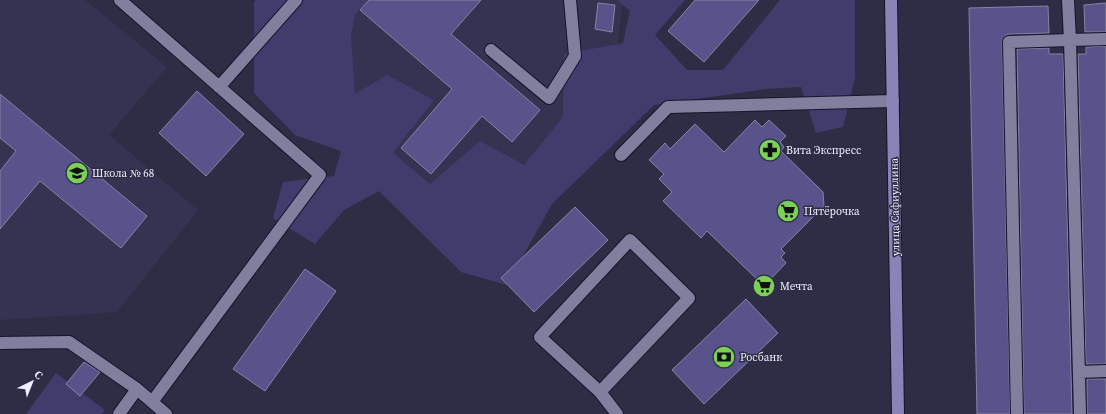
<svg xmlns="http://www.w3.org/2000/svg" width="1106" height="414" font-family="'Source Serif 4',serif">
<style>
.built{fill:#353252}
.green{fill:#423c6d}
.building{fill:#59538b;stroke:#8584a2}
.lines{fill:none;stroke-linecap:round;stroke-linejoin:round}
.lane-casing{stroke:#17142c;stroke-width:14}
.secondary-casing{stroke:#17142c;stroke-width:14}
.lane{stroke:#817f9e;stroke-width:12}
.secondary{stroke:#8884b8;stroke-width:12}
.labels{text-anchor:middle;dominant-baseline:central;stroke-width:3;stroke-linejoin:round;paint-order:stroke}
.poi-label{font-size:11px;fill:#eef;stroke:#2f2d46;text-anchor:start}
.street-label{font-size:11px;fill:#eef;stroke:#2f2d46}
</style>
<rect width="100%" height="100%" fill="#2f2d46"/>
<!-- built -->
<path class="built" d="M 0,0 L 85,0 L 167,67 L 109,135 L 198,210 L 117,312 L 0,320 Z
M 330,0 L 623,0 L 615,66 L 486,262 L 280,59 Z"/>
<!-- green -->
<path class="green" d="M 256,0 L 368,0 L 355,15 L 351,35 L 355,94 L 387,75 L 434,100 L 393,153 L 430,184 L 480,141 L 524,165 L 563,117 L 564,54 L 623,43 L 630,11 L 617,0 L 685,0 L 655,35 L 687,70 L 723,70 L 780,0 L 855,0 L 855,78 L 843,127 L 816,133 L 801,87 L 766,89 L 654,105 L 552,204 L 507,285 L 461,272 L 379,191 L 344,210 L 315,244 L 273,218 L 283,182 L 334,176 L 341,151 L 295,135 L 254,93 L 254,2 Z
M 56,373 L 105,410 L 102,414 L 26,414 Z"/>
<!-- building -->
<path class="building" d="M 369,0 L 481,0 L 451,34 L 540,110 L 512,142 L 482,116 L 431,174 L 401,148 L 452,89 L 360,10 Z
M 695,0 L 759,0 L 704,62 L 668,31 Z
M 598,3 L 615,5 L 612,32 L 595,29 Z
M 1106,3 L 1106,32 L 1085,32 L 1084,5 Z
M 1048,6 L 1049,33 L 1009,34 L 1005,36 L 1002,42 L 1010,414 L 977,414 L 969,8 Z
M 1106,46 L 1106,364 L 1086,364 L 1078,54 L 1086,54 L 1086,47 Z
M 1049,48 L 1049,54 L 1063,54 L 1072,414 L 1024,414 L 1017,49 Z
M 197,91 L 244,134 L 206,176 L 159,133 Z
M 0,94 L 147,216 L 121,248 L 40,181 L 0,229 L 0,171 L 16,151 L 0,138 Z
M 755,120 L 762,127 L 769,120 L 786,136 L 780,142 L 784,147 L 781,151 L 823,192 L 824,206 L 781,249 L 785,253 L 781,257 L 786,263 L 764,286 L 707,231 L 701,238 L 663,201 L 672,192 L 659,179 L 664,174 L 649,160 L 665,143 L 670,149 L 695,124 L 724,152 Z
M 575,207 L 608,240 L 534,312 L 501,278 Z
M 305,269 L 336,291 L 265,391 L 233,369 Z
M 746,299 L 778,333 L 704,404 L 672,370 Z
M 84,362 L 100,372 L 80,396 L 66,384 Z
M 1087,379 L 1106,379 L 1106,414 L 1087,414 Z"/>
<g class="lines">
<!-- lane casing -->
<g class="lane-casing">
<path id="lane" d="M 120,0 L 320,175 L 152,402
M 1068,0 L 1070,40 L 1106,39
M 491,50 L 549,98 L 575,56 L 570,0
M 219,87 L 296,0
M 621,155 L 668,107 L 893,101
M 0,343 L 69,342 L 137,389 L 166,414
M 1079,372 L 1106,371
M 600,392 L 689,298 L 630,240 L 540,337 L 600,392 L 617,414
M 119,414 L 137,389
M 1017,414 L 1009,42 L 1070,40 L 1080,414"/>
</g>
<!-- secondary casing -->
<g class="secondary-casing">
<path id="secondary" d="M 891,0 L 898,414"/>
</g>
<!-- lane -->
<use href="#lane" class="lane"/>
<!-- secondary -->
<use href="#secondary" class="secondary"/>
</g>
<!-- icons -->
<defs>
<g id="pharmacy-disc" transform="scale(1.15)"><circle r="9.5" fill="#7bd156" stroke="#2f2d46"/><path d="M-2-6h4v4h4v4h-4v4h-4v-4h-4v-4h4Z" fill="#111"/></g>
<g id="school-disc" transform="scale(1.15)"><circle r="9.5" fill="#7bd156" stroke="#2f2d46"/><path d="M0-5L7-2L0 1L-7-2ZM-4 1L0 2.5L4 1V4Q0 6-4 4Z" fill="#111"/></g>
<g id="supermarket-disc" transform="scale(1.15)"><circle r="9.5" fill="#7bd156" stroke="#2f2d46"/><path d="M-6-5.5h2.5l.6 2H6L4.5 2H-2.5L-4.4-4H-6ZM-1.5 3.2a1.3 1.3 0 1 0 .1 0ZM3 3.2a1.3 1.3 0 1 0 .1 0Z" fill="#111"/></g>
<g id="bank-disc" transform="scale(1.15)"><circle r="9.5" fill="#7bd156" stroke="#2f2d46"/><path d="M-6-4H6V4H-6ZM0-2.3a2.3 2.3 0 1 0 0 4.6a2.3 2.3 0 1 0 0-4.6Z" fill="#111"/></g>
</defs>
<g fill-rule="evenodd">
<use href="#pharmacy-disc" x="770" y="150"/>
<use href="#school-disc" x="77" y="173"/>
<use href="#supermarket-disc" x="788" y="211"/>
<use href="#supermarket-disc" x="764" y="286"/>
<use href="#bank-disc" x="724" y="357"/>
</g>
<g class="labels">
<!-- poi labels -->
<g class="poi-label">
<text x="786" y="150">Вита Экспресс</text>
<text x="92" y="173">Школа № 68</text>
<text x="804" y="211">Пятёрочка</text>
<text x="780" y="286">Мечта</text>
<text x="740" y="357">Росбанк</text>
</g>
<!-- street labels -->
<g class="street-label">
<text transform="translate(895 207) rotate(-91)">улица Сафиуллина</text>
</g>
</g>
<!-- north arrow -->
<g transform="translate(32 382) rotate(43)" stroke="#2f2d46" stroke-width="3" paint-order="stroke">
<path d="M0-3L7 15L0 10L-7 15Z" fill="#eeeeff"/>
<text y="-6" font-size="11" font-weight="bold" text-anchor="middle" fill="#eeeeff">С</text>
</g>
</svg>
